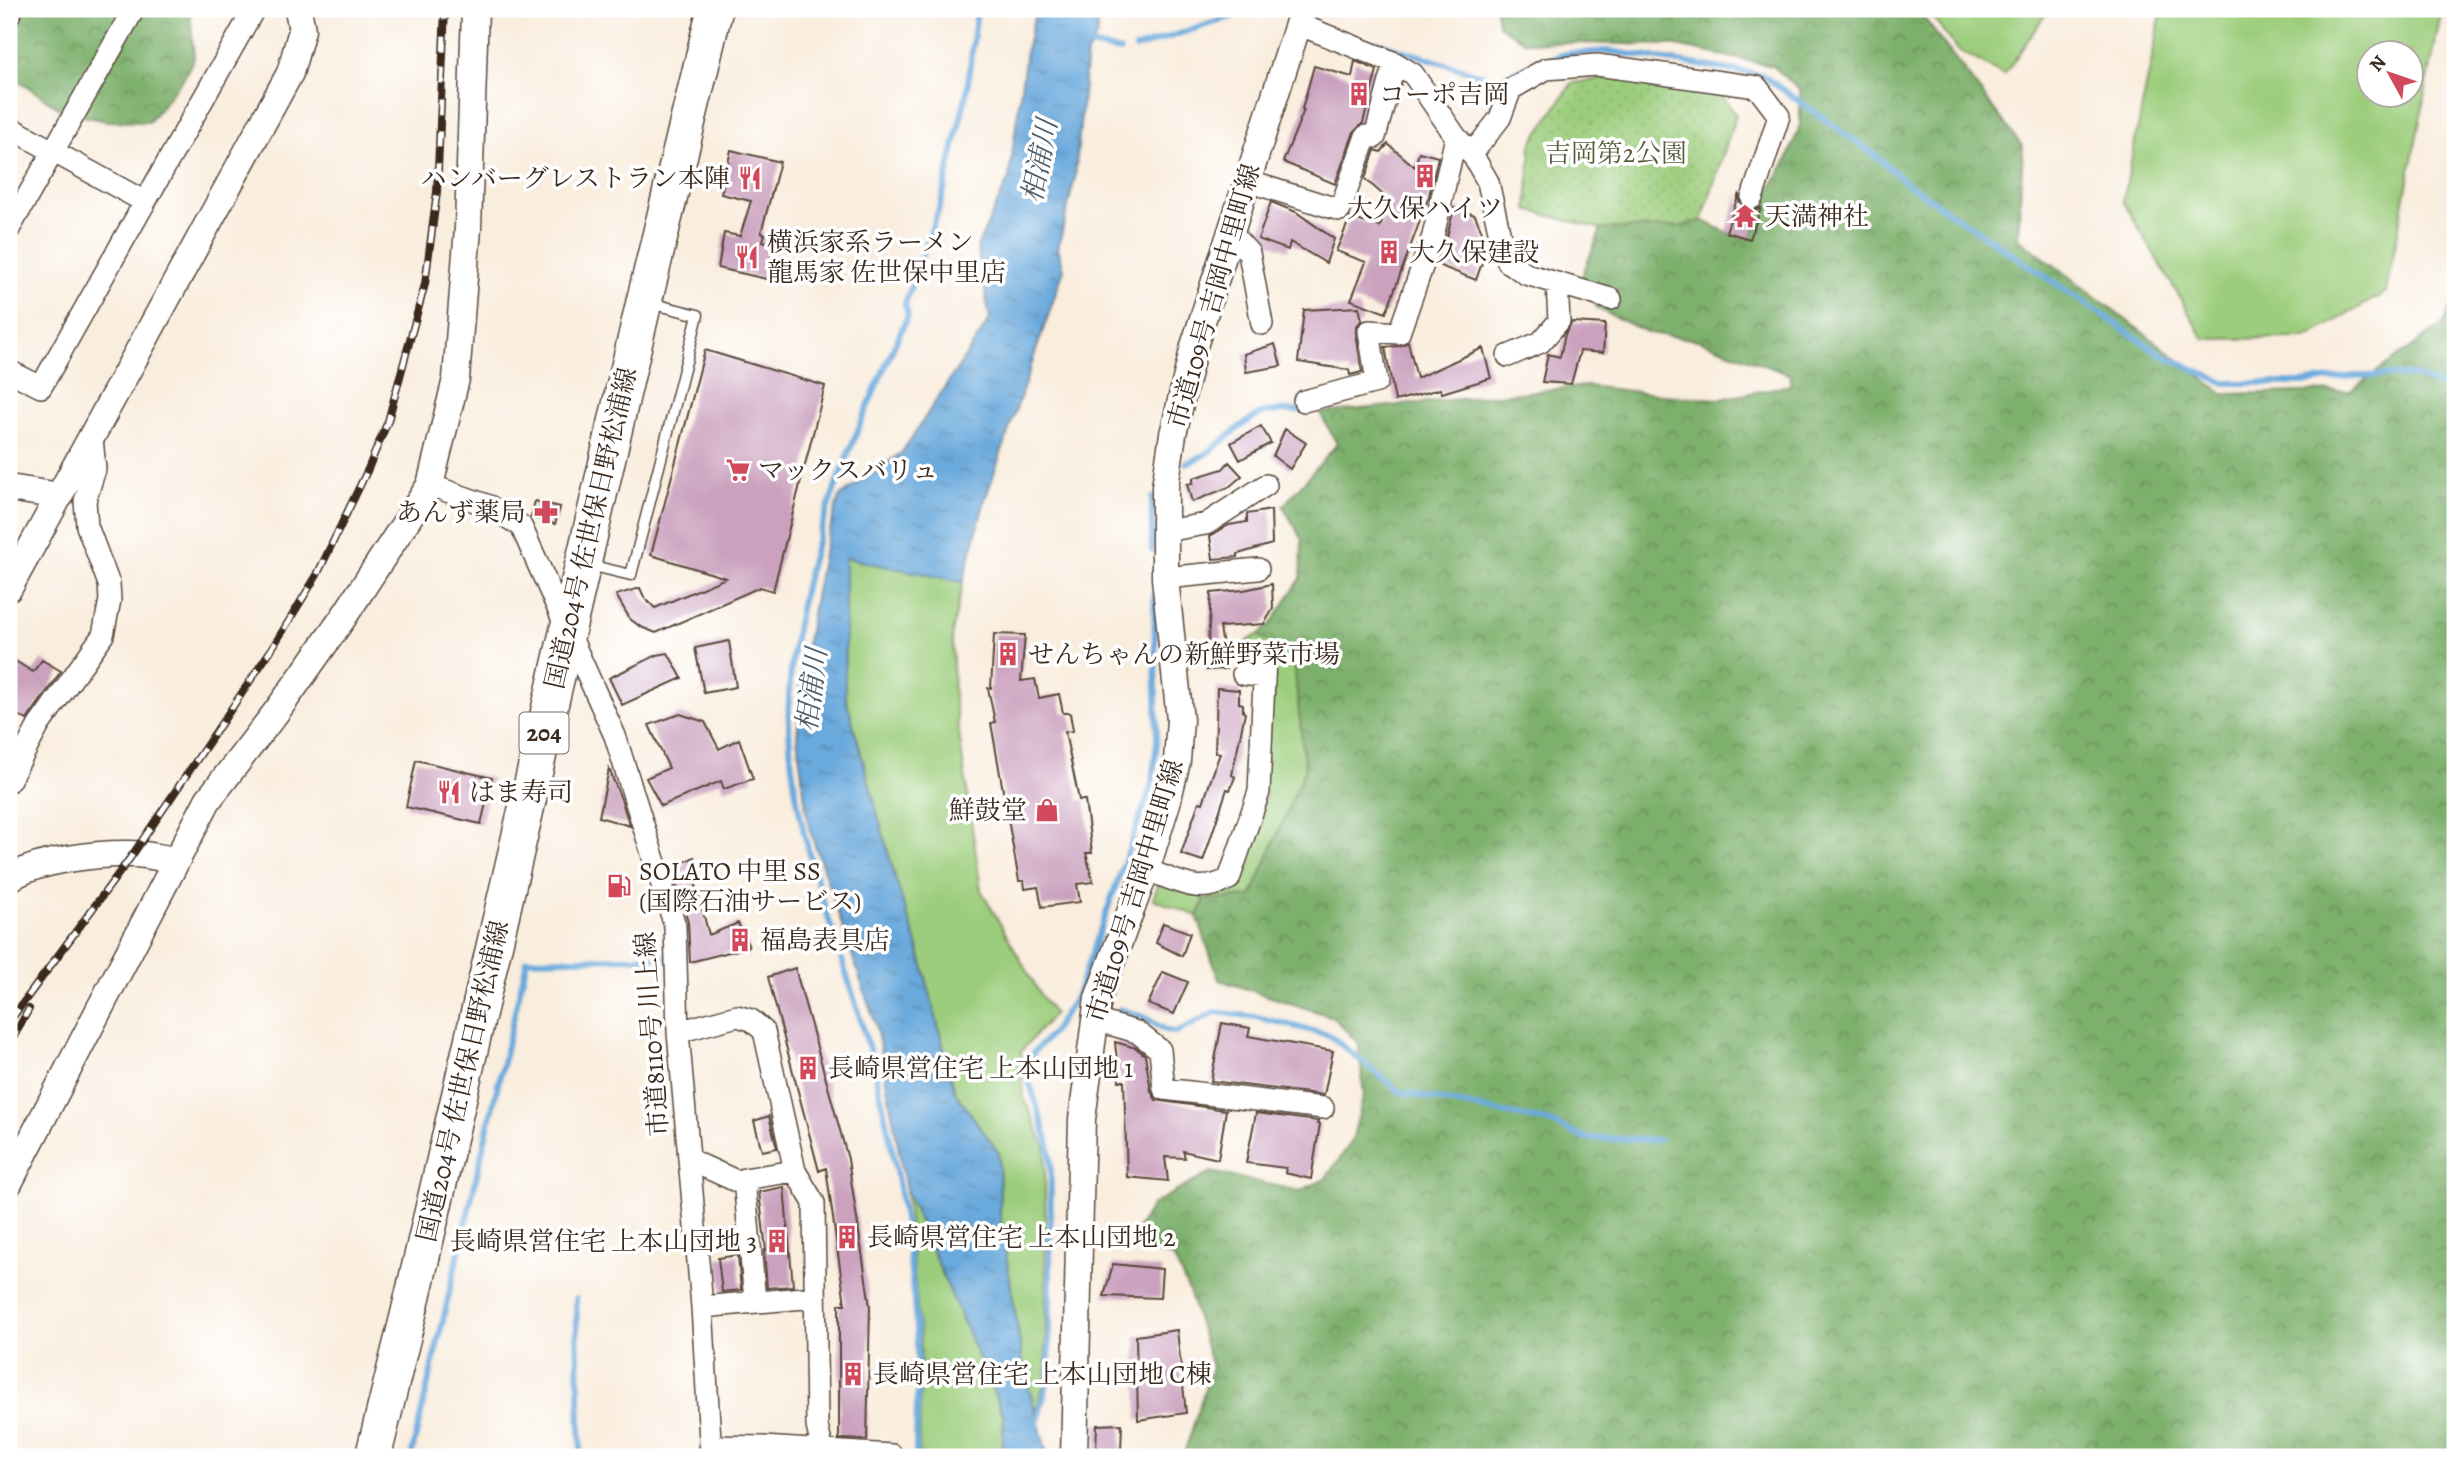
<svg xmlns="http://www.w3.org/2000/svg" width="2464" height="1466" font-family="Alegreya,'Noto Serif JP',serif">
<style>
.grass{fill:#9ccd7c;stroke:#6c7c4d;stroke-width:2;fill-rule:evenodd}
.forest{fill:url(#forest-crowns);stroke:#5c6d45;stroke-width:2}
.park{fill:url(#park-dots);stroke:#6c7c4d;stroke-width:2}
.water{fill:url(#water-ripples);stroke:#526a7d;stroke-width:2}
.lines{fill:none;stroke-linecap:round;stroke-linejoin:round}
.stream{stroke:#69a9dc;stroke-width:6}
.building{fill:#cba1be}
.service-casing{stroke:#58473b;stroke-width:13}
.minor-casing{stroke:#58473b;stroke-width:24}
.tertiary-casing{stroke:#58473b;stroke-width:29}
.trunk-casing{stroke:#58473b;stroke-width:38}
.service{stroke:#fff;stroke-width:10}
.minor{stroke:#fff;stroke-width:21}
.tertiary{stroke:#fff;stroke-width:26}
.trunk{stroke:#fff;stroke-width:35}
.rail-casing{stroke:#3b2a1e;stroke-width:8}
.rail{stroke:#fff;stroke-width:5;stroke-dasharray:16;stroke-linecap:butt}
.labels{text-anchor:middle;dominant-baseline:central;stroke-width:7;stroke-linejoin:round;paint-order:stroke}
.shield{fill:#fff;stroke:#766a62;stroke-width:2}
.shield-label{font-size:24px;font-weight:bold;fill:#3b2a1e}
.poi-label{font-size:26px;fill:#3b2a1e;stroke:#fff;text-anchor:start}
.park-label{font-size:26px;fill:#585b3a;stroke:#fff}
.street-label{font-size:26px;fill:#3b2a1e;stroke:#fff}
.water-label{font-size:28px;font-style:italic;fill:#4d5d6a;stroke:#fff}
</style>
<defs>
<pattern id="forest-crowns" width="20" height="18" patternUnits="userSpaceOnUse" patternTransform="scale(1.75)"><rect width="20" height="18" fill="#7db06c"/><path d="M2 6a3 3 0 1 1 6 0M12 15a3 3 0 1 1 6 0" fill="none" stroke="#688f58"/></pattern>
<pattern id="park-dots" width="8" height="8" patternUnits="userSpaceOnUse" patternTransform="scale(1.75)"><rect width="8" height="8" fill="#9ccd7c"/><path d="M2 2h.1M6 6h.1" fill="none" stroke="#87b06b" stroke-width="1.8" stroke-linecap="round"/></pattern>
<pattern id="water-ripples" width="26" height="14" patternUnits="userSpaceOnUse" patternTransform="scale(1.75)"><rect width="26" height="14" fill="#69a9dc"/><path d="M2 4q2-2 4 0t4 0M15 11q2-2 4 0t4 0" fill="none" stroke="#588ab2"/></pattern>
</defs>
<rect width="100%" height="100%" fill="#fff"/>
<filter id="ink" filterUnits="userSpaceOnUse"><feTurbulence type="fractalNoise" baseFrequency=".0143" numOctaves="2"/><feDisplacementMap in="SourceGraphic" scale="14" xChannelSelector="R" yChannelSelector="G"/><feConvolveMatrix kernelMatrix="1 2 1 2 8 2 1 2 1" color-interpolation-filters="sRGB"/></filter>
<filter id="wash" filterUnits="userSpaceOnUse"><feTurbulence type="fractalNoise" baseFrequency=".00686" numOctaves="4" result="noise"/><feDisplacementMap in="SourceGraphic" scale="28" xChannelSelector="R" yChannelSelector="G"/><feGaussianBlur stdDeviation="1.57" result="paint"/><feColorMatrix in="noise" values="0 0 0 0 0 0 0 0 0 0 0 0 0 0 0 0 0 1.4 0 .05"/><feComposite in="paint" operator="in"/></filter>
<g filter="url(#wash)">
<rect width="100%" height="100%" fill="#f9eddd"/>
<!-- grass -->
<path class="grass" d="M 1926,9 L 2049,9 L 2004,75 L 1958,50 Z
M 2162,9 L 2442,9 L 2386,292 L 2306,338 L 2204,339 L 2123,201 ZM 2412,52 L 2412,94 L 2370,94 L 2370,52 Z
M 845,557 L 963,582 L 952,633 L 954,698 L 981,890 L 1040,994 L 1054,1014 L 1021,1051 L 1023,1095 L 1045,1147 L 1046,1375 L 1036,1413 L 1024,1370 L 1000,1215 L 999,1153 L 955,1092 L 918,947 L 896,881 L 845,695 Z
M 1258,635 L 1293,655 L 1305,769 L 1251,897 L 1205,899 L 1197,916 L 1153,899 L 1159,882 L 1205,899 L 1237,884 L 1266,795 L 1254,668 L 1241,667 C 1240,651 1243,641 1258,635 Z
M 906,1190 L 1004,1416 L 1002,1457 L 919,1457 L 921,1347 Z"/>
<!-- forest -->
<path class="forest" d="M 9,9 L 190,9 L 194,58 L 183,79 L 149,122 L 107,121 L 66,113 L 9,74 Z
M 1496,9 L 1917,9 L 2023,147 L 2018,238 L 2224,394 L 2350,391 L 2442,325 L 2455,300 L 2455,1457 L 1255,1457 L 1250,1454 L 1247,1457 L 1183,1457 L 1212,1367 L 1189,1291 L 1173,1257 L 1128,1244 L 1153,1204 L 1211,1172 L 1300,1191 L 1325,1179 L 1352,1141 L 1364,1095 L 1358,1043 L 1333,1017 L 1219,980 L 1197,916 L 1205,899 L 1251,897 L 1305,769 L 1293,655 L 1258,635 L 1271,624 L 1301,578 L 1302,539 L 1283,506 L 1337,444 L 1320,413 L 1587,386 L 1682,397 L 1721,399 L 1790,385 L 1791,375 L 1698,340 L 1649,333 L 1598,309 L 1580,281 L 1601,229 L 1679,226 L 1702,220 L 1726,232 L 1750,239 L 1763,201 L 1788,158 L 1800,125 L 1800,90 L 1773,66 L 1672,45 L 1525,42 L 1498,25 Z"/>
<!-- park -->
<path class="park" d="M 1622,76 L 1719,91 L 1736,115 L 1702,220 L 1681,226 L 1601,229 L 1527,210 L 1531,144 L 1572,83 Z"/>
<!-- water -->
<path class="water" d="M 1036,9 L 1098,9 L 1097,36 L 1087,53 L 1075,177 L 1058,248 L 1064,269 L 985,500 L 963,582 L 845,558 L 845,695 L 896,881 L 918,947 L 955,1092 L 999,1153 L 1000,1215 L 1024,1370 L 1048,1457 L 1002,1457 L 1004,1416 L 906,1190 L 876,1026 L 808,824 L 797,737 L 803,663 L 823,554 L 839,497 L 902,452 L 990,319 L 977,247 L 1009,178 L 1026,51 Z"/>
<g class="lines">
<!-- stream -->
<path class="stream" d="M 1376,42 L 1484,76
M 1084,44 L 1120,51
M 1136,48 L 1255,9
M 1546,61 L 1564,54 L 1609,51 L 1762,75 L 1875,155 L 1905,182 L 2162,355 L 2225,383 L 2301,383 L 2355,376 L 2410,375 L 2455,390
M 1513,72 L 1536,64
M 1186,463 C 1216,454 1233,426 1261,414 C 1273,409 1292,411 1306,411
M 1152,498 L 1152,550
M 1120,1009 L 1142,1016 L 1167,1031 L 1177,1032 L 1215,1012 L 1257,1017 L 1329,1035 L 1400,1092 L 1550,1122 L 1584,1138 L 1659,1140
M 576,1299 L 581,1457
M 1036,1426 L 1049,1376 L 1051,1166 L 1049,1145 L 1029,1081 L 1033,1053 L 1053,1032 L 1077,995 L 1152,784 L 1157,742 L 1154,595
M 411,1457 L 527,960 L 672,957
M 916,1457 C 916,1420 919,1382 917,1345 C 913,1255 895,1152 873,1064 C 842,942 784,826 789,697 C 795,561 854,437 908,315 L 905,304 L 941,203 L 967,91 L 977,9"/>
</g>
<g id="blocks">
<!-- building -->
<path class="building" d="M 1355,61 L 1377,70 L 1363,123 L 1354,132 L 1335,184 L 1283,162 L 1304,110 L 1302,109 L 1314,66 L 1352,77 Z
M 1388,144 L 1415,167 L 1419,152 L 1438,157 L 1429,196 L 1386,313 L 1351,300 L 1366,262 L 1336,251 L 1350,218 L 1380,227 L 1390,201 L 1365,179 L 1375,150 L 1381,152 Z
M 731,150 L 780,162 L 761,233 L 765,234 L 763,241 L 777,246 L 771,280 L 718,268 L 724,233 L 740,236 L 751,201 L 721,194 Z
M 1739,193 L 1739,201 L 1747,210 L 1754,211 L 1761,208 L 1750,239 L 1726,232 Z
M 1271,202 L 1296,212 L 1334,239 L 1326,263 L 1290,242 L 1288,250 L 1258,239 Z
M 1454,208 L 1475,215 L 1488,246 L 1476,280 L 1440,266 Z
M 1359,307 L 1362,320 L 1357,326 L 1356,333 L 1362,372 L 1350,375 L 1349,370 L 1298,362 L 1304,310 Z
M 1572,322 L 1605,324 L 1603,353 L 1580,351 L 1571,384 L 1542,382 L 1548,354 L 1560,357 L 1565,334 Z
M 1408,342 L 1417,378 L 1483,348 L 1491,378 L 1442,393 L 1440,389 L 1395,401 L 1385,347 L 1399,346 Z
M 1275,344 L 1281,366 L 1246,372 L 1244,354 Z
M 705,350 L 825,386 L 773,591 L 760,587 L 656,633 L 641,627 L 630,619 L 616,595 L 640,588 L 645,599 L 655,608 L 726,578 L 651,555 Z
M 1261,426 L 1271,443 L 1240,460 L 1231,443 Z
M 1285,429 L 1306,443 L 1290,469 L 1273,456 Z
M 1229,462 L 1242,476 L 1229,487 L 1192,502 L 1187,484 L 1193,483 L 1193,478 L 1223,469 Z
M 535,501 L 560,507 L 555,524 L 531,517 Z
M 1271,510 L 1272,544 L 1238,554 L 1238,557 L 1213,559 L 1210,536 L 1229,525 L 1247,522 L 1247,514 Z
M 1272,584 L 1273,609 L 1264,624 L 1220,627 L 1226,669 L 1206,670 L 1204,645 L 1208,643 L 1211,593 L 1244,590 Z
M 994,634 L 1025,635 L 1021,681 L 1035,679 L 1039,698 L 1059,694 L 1063,713 L 1070,713 L 1073,731 L 1065,732 L 1079,800 L 1085,800 L 1092,853 L 1086,853 L 1093,882 L 1077,884 L 1080,902 L 1042,907 L 1038,887 L 1025,889 L 1024,881 L 1019,881 L 991,723 L 995,722 L 988,688 L 991,688 Z
M 729,641 L 736,687 L 704,693 L 695,648 Z
M 668,653 L 682,678 L 622,705 L 609,678 L 657,655 Z
M 9,657 L 33,672 L 42,660 L 61,671 L 27,720 L 9,710 Z
M 1217,688 L 1239,690 L 1239,703 L 1243,704 L 1243,712 L 1245,713 L 1232,775 L 1235,777 L 1230,790 L 1227,789 L 1203,861 L 1181,854 L 1199,802 L 1203,803 L 1220,753 L 1215,753 Z
M 680,714 L 705,722 L 719,749 L 739,739 L 753,779 L 724,789 L 721,781 L 661,806 L 646,778 L 669,768 L 649,725 Z
M 416,760 L 492,778 L 481,824 L 406,807 Z
M 609,769 L 621,799 L 630,826 L 599,817 Z
M 694,857 L 695,882 L 709,935 L 738,923 L 749,947 L 690,962 L 688,922 L 671,869 Z
M 1163,923 L 1190,933 L 1182,956 L 1156,943 Z
M 795,968 L 848,1159 L 870,1306 L 867,1440 L 839,1439 L 839,1304 L 845,1304 L 826,1168 L 819,1171 L 768,977 Z
M 1163,972 L 1188,982 L 1174,1014 L 1148,1004 Z
M 1222,1023 L 1250,1028 L 1248,1036 L 1333,1051 L 1324,1095 L 1211,1081 Z
M 1115,1042 L 1136,1048 L 1145,1055 L 1151,1091 L 1156,1100 L 1226,1110 L 1218,1159 L 1183,1151 L 1185,1158 L 1165,1157 L 1168,1181 L 1127,1177 L 1124,1081 L 1119,1081 Z
M 1256,1113 L 1318,1121 L 1317,1124 L 1320,1124 L 1311,1179 L 1285,1173 L 1286,1168 L 1246,1163 Z
M 769,1116 L 777,1148 L 762,1151 L 754,1121 Z
M 784,1187 L 793,1286 L 767,1288 L 764,1250 L 766,1250 L 759,1192 Z
M 738,1255 L 741,1290 L 722,1292 L 718,1258 Z
M 1113,1264 L 1162,1269 L 1160,1298 L 1104,1296 Z
M 1177,1330 L 1186,1413 L 1138,1420 L 1136,1336 Z
M 1122,1424 L 1121,1451 L 1096,1451 L 1097,1425 Z"/>
</g>
</g>
<g filter="url(#ink)">
<use href="#blocks" fill-opacity="0" stroke="#58473b" stroke-width="2"/>
<g class="lines">
<!-- service casing -->
<g class="service-casing">
<path id="service" d="M 589,565 L 631,575 L 698,315 L 650,303"/>
</g>
<!-- minor casing -->
<g class="minor-casing">
<path id="minor" d="M 9,15 L 12,9
M 1298,24 L 1395,63 L 1413,74 L 1456,137 L 1472,154 L 1488,182 L 1501,240 L 1508,262 L 1526,274 L 1611,299
M 9,127 L 145,202 L 254,9
M 1472,154 L 1500,118 L 1511,89 L 1546,69 L 1597,65 L 1757,87 L 1779,116 L 1752,198
M 1247,181 L 1340,210 L 1366,136 L 1375,137 L 1395,63
M 9,229 L 134,9
M 1231,233 L 1249,253 L 1262,324
M 1508,356 L 1541,342 L 1559,321 L 1557,283
M 9,371 L 41,387 L 145,202
M 1304,401 L 1377,382 L 1369,331 L 1399,333 L 1433,236 L 1456,137
M 430,485 L 489,506 L 521,526 L 615,736 L 675,926 L 678,1032 L 702,1307 L 711,1457
M 1165,531 L 1206,524 L 1266,485
M 1165,578 L 1258,569
M 1243,674 L 1264,677
M 9,781 L 39,725 L 103,635 L 110,600 L 109,584 L 87,526 L 85,501 L 95,469 L 92,438
M 1146,870 C 1178,880 1197,896 1229,879 L 1259,792 L 1265,658
M 1095,1020 L 1137,1032 L 1160,1050 L 1164,1089 L 1323,1108
M 678,1032 L 737,1016 L 751,1020 L 764,1031 L 795,1171 L 814,1203 L 817,1426 L 824,1457
M 690,1160 L 745,1185
M 755,1301 L 744,1179 L 795,1171
M 702,1307 L 815,1297
M 711,1446 L 763,1447 L 892,1455"/>
</g>
<!-- tertiary casing -->
<g class="tertiary-casing">
<path id="tertiary" d="M 9,488 L 60,496
M 9,588 L 290,73 L 302,30 L 298,9
M 9,879 C 35,860 99,853 132,854 C 146,854 161,858 175,860
M 9,1183 L 208,800 L 277,711 L 343,618 L 430,485 L 456,379 L 468,228 L 475,9
M 1074,1457 L 1082,1119 L 1098,998 L 1146,870 L 1167,803 L 1177,761 L 1180,720 L 1165,578 L 1165,487 L 1173,434 L 1194,346 L 1303,9"/>
</g>
<!-- trunk casing -->
<g class="trunk-casing">
<path id="trunk" d="M 373,1457 L 409,1312 L 644,302 L 715,9"/>
</g>
<!-- service -->
<use href="#service" class="service"/>
<!-- minor -->
<use href="#minor" class="minor"/>
<!-- tertiary -->
<use href="#tertiary" class="tertiary"/>
<!-- trunk -->
<use href="#trunk" class="trunk"/>
<!-- rail casing -->
<g class="rail-casing">
<path id="rail" d="M 9,1022 L 133,854 L 271,650 L 317,575 L 368,469 L 388,421 L 425,284 L 437,192 L 445,9
M 9,1045 L 29,1009"/>
</g>
<!-- rail -->
<use href="#rail" class="rail"/>
</g>
</g>
<!-- icons -->
<defs>
<g id="building-bare" transform="scale(1.89)"><path d="M-4-6H4V6H1V3H-1V6H-4ZM-2.5-4.3h1.7v1.8h-1.7ZM.8-4.3h1.7v1.8H.8ZM-2.5-1h1.7V.8h-1.7ZM.8-1h1.7V.8H.8Z" fill="#d1495b" stroke="#fff" stroke-width="2.5" paint-order="stroke"/></g>
<g id="restaurant-bare" transform="scale(1.89)"><path d="M-5-6h1v4h1v-4h1v4h1v-4h1v5L-1.5 .5V6h-2V.5L-5-1ZM5-6V6H3V1.5H1.5Q1.5-4 5-6Z" fill="#d1495b" stroke="#fff" stroke-width="2.5" paint-order="stroke"/></g>
<g id="temple-bare" transform="scale(1.89)"><path d="M0-6L5-2H3V0L6.5 2.5H4V6H1.5V3h-3V6H-4V2.5H-6.5L-3 0V-2H-5Z" fill="#d1495b" stroke="#fff" stroke-width="2.5" paint-order="stroke"/></g>
<g id="supermarket-bare" transform="scale(1.89)"><path d="M-6-5.5h2.5l.6 2H6L4.5 2H-2.5L-4.4-4H-6ZM-1.5 3.2a1.3 1.3 0 1 0 .1 0ZM3 3.2a1.3 1.3 0 1 0 .1 0Z" fill="#d1495b" stroke="#fff" stroke-width="2.5" paint-order="stroke"/></g>
<g id="pharmacy-bare" transform="scale(1.89)"><path d="M-2-6h4v4h4v4h-4v4h-4v-4h-4v-4h4Z" fill="#d1495b" stroke="#fff" stroke-width="2.5" paint-order="stroke"/></g>
<g id="shop-bare" transform="scale(1.89)"><path d="M-5-2.5h2.3a2.7 3.5 0 0 1 5.4 0H5L5.5 6h-11ZM-1.5-2.5h3a1.5 2.3 0 0 0-3 0Z" fill="#d1495b" stroke="#fff" stroke-width="2.5" paint-order="stroke"/></g>
<g id="fuel-bare" transform="scale(1.89)"><path d="M-5.5-6h7V0h2V4h1.3V-2.5L3-4.5l.8-.8L6-3V5H2.5V1h-1V6h-7ZM-4.2-4.7v3.2H.2V-4.7Z" fill="#d1495b" stroke="#fff" stroke-width="2.5" paint-order="stroke"/></g>
</defs>
<g fill-rule="evenodd">
<use href="#building-bare" x="1359" y="94"/>
<use href="#building-bare" x="1425" y="176"/>
<use href="#restaurant-bare" x="750" y="178"/>
<use href="#temple-bare" x="1745" y="216"/>
<use href="#building-bare" x="1389" y="252"/>
<use href="#restaurant-bare" x="747" y="257"/>
<use href="#supermarket-bare" x="738" y="470"/>
<use href="#pharmacy-bare" x="546" y="512"/>
<use href="#building-bare" x="1008" y="654"/>
<use href="#restaurant-bare" x="449" y="792"/>
<use href="#shop-bare" x="1047" y="810"/>
<use href="#fuel-bare" x="619" y="886"/>
<use href="#building-bare" x="740" y="940"/>
<use href="#building-bare" x="808" y="1068"/>
<use href="#building-bare" x="847" y="1237"/>
<use href="#building-bare" x="777" y="1241"/>
<use href="#building-bare" x="853" y="1374"/>
</g>
<g class="labels">
<!-- shield labels -->
<rect class="shield" x="519.5" y="712.5" width="49" height="41" rx="5"/>
<g class="shield-label">
<text x="544" y="733">204</text>
</g>
<!-- poi labels -->
<g class="poi-label">
<text x="1379" y="94">コーポ吉岡</text>
<text x="730" y="178" text-anchor="end">ハンバーグレストラン本陣</text>
<text x="1425" y="208" text-anchor="middle">大久保ハイツ</text>
<text x="1765" y="216">天満神社</text>
<text x="767" y="242">横浜家系ラーメン<tspan x="767" dy="30">龍馬家 佐世保中里店</tspan></text>
<text x="1409" y="252">大久保建設</text>
<text x="758" y="470">マックスバリュ</text>
<text x="526" y="512" text-anchor="end">あんず薬局</text>
<text x="1028" y="654">せんちゃんの新鮮野菜市場</text>
<text x="469" y="792">はま寿司</text>
<text x="1027" y="810" text-anchor="end">鮮鼓堂</text>
<text x="639" y="871">SOLATO 中里 SS<tspan x="639" dy="30">(国際石油サービス)</tspan></text>
<text x="760" y="940">福島表具店</text>
<text x="828" y="1068">長崎県営住宅 上本山団地 1</text>
<text x="867" y="1237">長崎県営住宅 上本山団地 2</text>
<text x="757" y="1241" text-anchor="end">長崎県営住宅 上本山団地 3</text>
<text x="873" y="1374">長崎県営住宅 上本山団地 C棟</text>
</g>
<!-- park labels -->
<g class="park-label">
<text x="1616" y="153">吉岡第2公園</text>
</g>
<!-- street labels -->
<g class="street-label">
<text transform="translate(1214 296) rotate(-74)">市道109号 吉岡中里町線</text>
<text transform="translate(591 528) rotate(-77)">国道204号 佐世保日野松浦線</text>
<text transform="translate(1135 891) rotate(-73)">市道109号 吉岡中里町線</text>
<text transform="translate(652 1034) rotate(-94)">市道8110号 川上線</text>
<text transform="translate(463 1081) rotate(-77)">国道204号 佐世保日野松浦線</text>
</g>
<!-- water labels -->
<g class="water-label">
<text transform="translate(1040 161) rotate(-79)">相浦川</text>
<text transform="translate(812 690) rotate(-83)">相浦川</text>
</g>
</g>
<!-- margin -->
<rect width="2464" height="1466" fill="none" stroke="#fff" stroke-width="35"/>
<!-- north arrow -->
<g transform="translate(2390 74) rotate(310)"><circle r="33" fill="#ffffff" stroke="#b1aaa5" stroke-width="2"/>
<path d="M0-5L12 26L0 18L-12 26Z" fill="#d1495b"/>
<text y="-10" font-size="19" font-weight="bold" text-anchor="middle" fill="#3b2a1e">N</text>
</g>
</svg>
